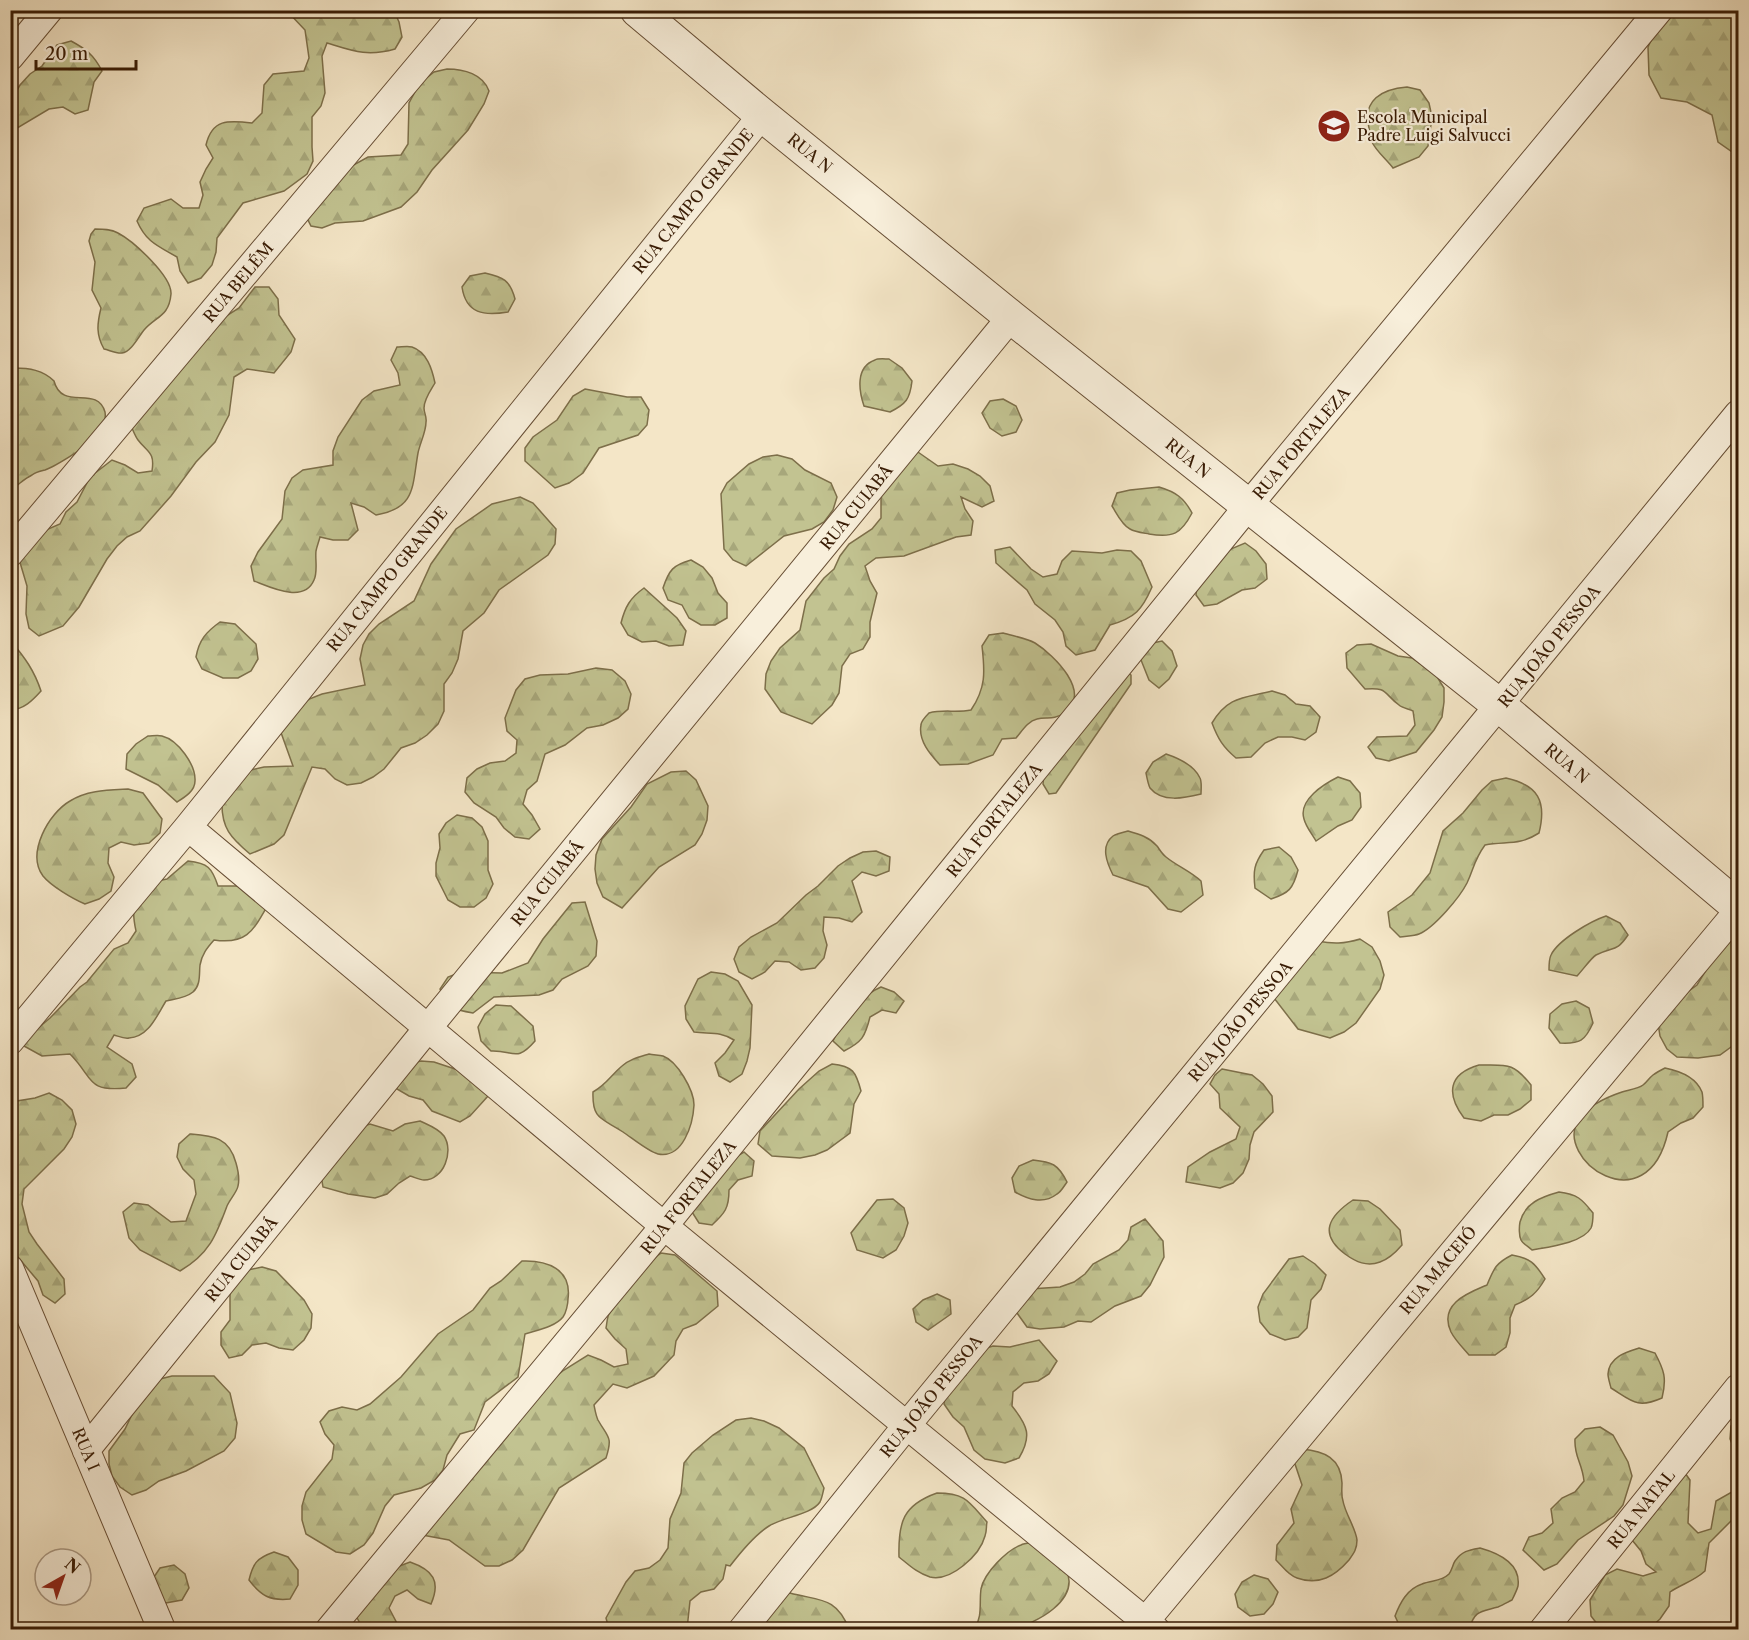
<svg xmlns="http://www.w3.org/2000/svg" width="1749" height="1640" font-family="'Libre Caslon Text',serif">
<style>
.forest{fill:url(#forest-firs);stroke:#7d6f4a;stroke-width:1.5}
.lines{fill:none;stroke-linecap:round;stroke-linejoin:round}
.minor-casing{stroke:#674e35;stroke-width:29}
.tertiary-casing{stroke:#674e35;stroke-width:35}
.minor{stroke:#f8efdb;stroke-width:27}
.tertiary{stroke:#f8efdb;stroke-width:33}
.labels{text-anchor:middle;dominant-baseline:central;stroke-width:4.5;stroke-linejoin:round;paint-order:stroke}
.poi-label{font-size:16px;fill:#381b04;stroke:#f8efdb;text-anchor:start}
.street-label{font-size:16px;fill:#381b04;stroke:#f8efdb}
</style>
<defs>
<pattern id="forest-firs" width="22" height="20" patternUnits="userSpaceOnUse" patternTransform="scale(1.5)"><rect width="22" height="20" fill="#c2c391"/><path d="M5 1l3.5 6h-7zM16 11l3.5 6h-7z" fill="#a7a77b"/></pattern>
</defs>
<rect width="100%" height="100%" fill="#f4e6c7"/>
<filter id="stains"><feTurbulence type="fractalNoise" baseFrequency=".00333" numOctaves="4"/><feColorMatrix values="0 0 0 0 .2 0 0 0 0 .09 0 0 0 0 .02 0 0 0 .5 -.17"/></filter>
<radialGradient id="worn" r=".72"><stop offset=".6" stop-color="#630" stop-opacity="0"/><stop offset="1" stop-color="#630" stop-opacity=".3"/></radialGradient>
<!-- forest -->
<path class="forest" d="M 287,11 L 394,11 L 399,22 L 402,37 L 395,49 C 367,57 353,51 327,43 L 322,56 L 325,93 L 321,106 L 312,117 L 312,147 L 313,161 L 307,174 L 284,191 L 243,203 L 217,238 L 216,252 L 212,265 L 201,278 L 188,283 L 180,271 L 177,257 C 158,246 146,242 137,221 L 144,208 L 171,199 L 183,208 L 199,208 L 203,195 L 200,182 L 206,169 L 213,158 L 206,145 C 212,119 228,120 252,123 L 262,113 L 264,85 L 273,74 L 304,71 L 309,58 L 305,30 Z
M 1671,11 L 1738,11 L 1738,21 L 1734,30 L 1738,56 L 1738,156 L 1718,142 L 1712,115 L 1687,102 L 1661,98 L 1649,75 L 1648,47 L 1660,21 Z
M 71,41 C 86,49 94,55 102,71 L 94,82 L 88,110 L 75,114 L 63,107 L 49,109 L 14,130 L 11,129 L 11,98 L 13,97 L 20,85 L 30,74 L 42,66 L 57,45 Z
M 447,69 C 464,69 483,74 489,91 L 484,104 L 468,130 L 432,170 L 417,192 L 401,207 L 363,221 L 335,223 L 322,228 L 311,226 L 307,218 L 348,168 L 368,157 L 401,155 L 408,144 L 409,103 L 416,90 L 424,80 L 434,72 Z
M 1407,87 L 1420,90 L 1429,103 L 1432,117 L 1428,146 L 1419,157 L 1393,168 C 1387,160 1376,151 1372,142 C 1370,138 1370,132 1369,128 C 1362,100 1382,89 1407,87 Z
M 95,229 C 103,229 111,229 118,233 C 133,241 172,276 171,294 C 169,317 156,316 144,330 C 139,336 131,352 122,353 C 117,354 109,350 104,349 C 96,335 97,324 101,308 L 92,290 L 95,262 L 89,241 L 91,234 Z
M 485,273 C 503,277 510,280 515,299 L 508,312 C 484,316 466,314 462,287 L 470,276 Z
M 255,287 L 269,287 L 278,299 L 279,315 L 295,339 L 291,352 L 274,373 L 247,369 L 234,377 L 229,415 L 215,442 L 196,462 L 171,496 L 140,531 L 127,537 L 117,546 L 107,559 L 79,607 L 63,626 L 39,636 L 29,628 L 26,614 L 27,586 L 19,559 L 32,536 L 60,524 L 66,512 L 77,502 L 90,477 L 112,460 L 125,465 L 138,473 L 152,471 C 155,452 148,453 138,440 C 135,436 133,430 131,426 L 212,325 L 239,308 Z
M 397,347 C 401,347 408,346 412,347 C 427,352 432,369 435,383 C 431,390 424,399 424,408 C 424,413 427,417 426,422 C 426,432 420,443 418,453 C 412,487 416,508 376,515 L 364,507 L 351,503 L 358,530 L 348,540 L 333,540 L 320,537 C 319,541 317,546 316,551 C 315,559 318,572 314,580 C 304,604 270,587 254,581 L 251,566 L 258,552 L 282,519 L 285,491 L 292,478 L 303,470 L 333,465 L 333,451 L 338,437 L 362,400 L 374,391 L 400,385 L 398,373 L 391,360 Z
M 889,359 L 902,368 L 912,381 C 910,399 906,404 890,412 L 864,406 C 859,391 855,367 875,360 C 878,358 885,359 889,359 Z
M 14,368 C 29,368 43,370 54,381 C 62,412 97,384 105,412 C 106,418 104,429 100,434 C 93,443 56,466 45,470 C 41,471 36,472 32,475 C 26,478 14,487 11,492 L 11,370 Z
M 585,389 L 627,397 L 641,397 L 649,410 L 647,425 L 638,435 L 599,448 L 583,473 L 569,483 L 555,488 L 525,461 L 525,448 L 533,437 L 557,420 L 573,396 Z
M 1003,399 L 1016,406 L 1022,420 L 1016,432 L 1002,436 L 990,428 L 982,413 L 990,401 Z
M 915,450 L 938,466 L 953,464 L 968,469 L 980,476 L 990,486 L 994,501 L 982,507 L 961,497 L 965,509 L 973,521 L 971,535 L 956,537 L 904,556 L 876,558 L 865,566 L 870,581 L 877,593 L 870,622 L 870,637 L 863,649 L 850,654 L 842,666 L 839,693 L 832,705 L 812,724 L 781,712 L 765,689 L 766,674 L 771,661 L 780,648 L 800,630 L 806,601 L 824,578 L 834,569 L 840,556 L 849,544 L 872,529 L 881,518 L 881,491 Z
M 777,455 L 792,459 L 805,470 L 831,483 L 837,497 L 833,510 L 824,522 L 812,529 L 784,536 L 746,566 L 733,560 L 724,549 L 721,494 L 727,483 L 749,464 L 763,457 Z
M 1159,487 C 1176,492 1184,498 1192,513 C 1181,534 1173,538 1149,534 C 1144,533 1135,532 1130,529 C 1122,525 1117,514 1112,506 L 1117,493 L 1130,490 Z
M 520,497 L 533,503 L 556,529 L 555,544 L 548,555 L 499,590 L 484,613 L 463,631 L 458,659 L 452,673 L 444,684 L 444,711 L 438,724 L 427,735 L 415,743 L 401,748 L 384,769 L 373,777 L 361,783 L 347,785 L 335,779 L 325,769 L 312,767 L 284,835 L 274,844 L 250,854 C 231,838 221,828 222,801 L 251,770 L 264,767 L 293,766 L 279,727 L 294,705 L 322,694 L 365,685 L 360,659 L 363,645 L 369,634 L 379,624 L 414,601 L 431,564 L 456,529 L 492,504 Z
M 1245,543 L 1256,551 L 1266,564 L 1267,579 L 1255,588 L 1242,590 L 1217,604 L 1204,606 L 1196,595 L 1197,586 L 1226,551 Z
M 1010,547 L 1031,569 L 1043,577 L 1057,574 L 1062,561 L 1072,551 L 1102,553 L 1117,550 L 1131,551 L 1141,561 L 1152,587 C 1142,610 1135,618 1110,625 L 1095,650 L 1076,655 L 1066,646 L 1063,632 L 1055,620 L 1035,604 L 1027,590 L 996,563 L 995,550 Z
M 691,560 L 703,567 L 712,578 L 718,593 L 727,603 L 727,618 L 715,625 L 701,625 L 689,618 L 682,605 L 668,600 L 663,588 C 669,570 673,565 691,560 Z
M 644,588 L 677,618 L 686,631 L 683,645 L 669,646 L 656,641 L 642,642 L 628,635 L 621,623 C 625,607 630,598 644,588 Z
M 220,622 L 235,624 L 256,644 L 258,659 L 251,671 L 238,678 L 223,678 L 202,669 L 196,657 C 199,640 206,632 220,622 Z
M 1003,633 C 1013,636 1026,638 1035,643 C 1054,655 1093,693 1064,713 C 1053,721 1046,716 1037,719 C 1028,721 1022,731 1016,738 L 1002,739 L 993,755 L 968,764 L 940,765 C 931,755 918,741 921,725 C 921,721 926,716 929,713 C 943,709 956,713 971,710 C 986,688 985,672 982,646 L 989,635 Z
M 11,641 C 25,658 34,670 41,691 C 32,701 24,709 11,710 Z
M 1162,641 L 1172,651 L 1177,666 L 1169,679 L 1159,688 L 1149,680 L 1139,655 L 1148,644 Z
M 1371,644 L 1398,656 L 1412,658 L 1436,675 L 1444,688 L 1444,702 L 1442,717 L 1434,730 L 1416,752 L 1389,761 L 1376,758 L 1368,747 L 1377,737 L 1407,736 L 1415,725 L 1413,711 C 1409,709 1402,708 1399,705 C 1383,693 1388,687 1365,689 L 1347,668 L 1346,653 L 1357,645 Z
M 596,668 L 612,670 L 625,681 L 631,694 L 628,709 L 618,718 L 603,725 L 587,728 L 565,745 L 545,754 L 537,781 L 527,790 L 523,804 L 532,815 L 540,829 L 529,839 L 515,837 L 504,828 L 496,817 L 474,803 L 465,792 L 467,778 L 477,769 L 490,763 L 505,761 L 516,753 L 517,740 L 507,731 L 505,718 L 516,690 L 525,679 L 540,675 L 568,674 Z
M 1123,669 L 1131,675 L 1131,684 L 1056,793 L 1049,794 L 1043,784 L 1044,775 Z
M 1272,691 L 1285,695 L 1296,704 L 1310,706 L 1320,717 L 1316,732 L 1305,740 L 1292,737 L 1278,737 L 1265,743 L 1251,757 L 1236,758 C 1223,747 1218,739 1212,723 C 1228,696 1244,698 1272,691 Z
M 148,736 C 152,736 158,735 162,736 C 178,740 196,765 195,781 C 195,791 185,797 177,802 L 158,785 L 126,769 L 127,754 L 136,744 Z
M 1166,754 C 1178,758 1194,765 1200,778 C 1202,782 1201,789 1201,794 C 1185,798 1162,803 1150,788 C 1148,784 1147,778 1146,773 L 1153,762 Z
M 686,771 L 696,780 L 708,806 L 707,820 L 702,834 L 695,845 L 659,867 L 622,908 L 603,897 L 597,883 L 595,869 L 596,855 L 602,839 L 631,807 L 647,784 L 671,772 Z
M 1338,777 L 1350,781 L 1360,793 L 1361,807 L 1352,820 L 1338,826 L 1316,841 C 1312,834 1306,827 1304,819 C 1298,800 1324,784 1338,777 Z
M 1506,778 C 1538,785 1547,801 1539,833 C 1519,846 1507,841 1485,845 C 1474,860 1474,868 1467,883 C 1460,897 1434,928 1419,934 C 1414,936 1406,936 1400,937 L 1390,927 L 1388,912 L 1412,895 L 1430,873 L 1443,831 L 1463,813 L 1482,790 L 1492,781 Z
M 128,789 L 143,793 L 162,819 L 160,833 L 149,843 L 134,845 L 121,842 L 109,848 L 108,863 L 114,877 L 111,891 L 99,899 L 85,904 C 73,899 51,886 43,876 C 26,853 49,813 70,801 C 87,790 108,790 128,789 Z
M 457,815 L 472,818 L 482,827 L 488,841 L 488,870 L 493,884 L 486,898 L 474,907 L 460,907 L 448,900 L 436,876 L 436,863 L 440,848 L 439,834 L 446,823 Z
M 1128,831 C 1139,834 1149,837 1157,846 C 1160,850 1162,854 1166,857 C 1177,866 1190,871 1201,881 L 1203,895 L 1181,912 L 1168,909 L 1148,887 L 1113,875 C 1107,863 1100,846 1113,836 C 1116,834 1124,832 1128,831 Z
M 1279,847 L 1291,857 L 1298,870 C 1293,889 1289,893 1271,899 L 1255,888 C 1253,871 1254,864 1264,850 Z
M 876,851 L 890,857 L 889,871 L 876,876 L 862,872 L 852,881 L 862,912 L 852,922 L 839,918 L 824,917 L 823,931 L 827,945 L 824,958 L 815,968 L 801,970 L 789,962 L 775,961 L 765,972 L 752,979 L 739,972 L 734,959 L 739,947 L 751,937 L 777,923 L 806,895 L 818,886 L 838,866 L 850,858 L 863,852 Z
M 188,861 C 208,863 212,868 218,886 L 239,886 L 269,903 C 254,929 248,945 214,940 C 207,948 202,954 200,965 C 199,974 201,985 193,992 C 186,998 174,999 166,1001 C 157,1015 149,1037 129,1038 C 124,1039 118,1036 114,1035 L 107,1047 L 132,1064 L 136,1077 L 126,1088 C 86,1092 94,1078 70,1054 L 42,1056 L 24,1046 L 24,1040 L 50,1018 L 80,987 L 87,982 L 114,949 L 128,943 L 136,931 C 130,904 135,902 152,882 L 167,879 Z
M 585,902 L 597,941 L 596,956 L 588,966 L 562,979 L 553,990 L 539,995 L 494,997 L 473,1013 C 454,1010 447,1008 440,989 L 448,977 L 461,972 L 502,973 L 528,963 L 543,939 L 572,903 Z
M 1606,916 L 1620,923 L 1628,935 C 1616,953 1613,946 1596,955 C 1591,958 1582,971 1577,976 L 1549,970 C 1549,966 1549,959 1551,955 C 1558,940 1591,921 1606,916 Z
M 1738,918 L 1738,1037 L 1731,1047 L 1720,1055 L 1698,1058 L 1677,1057 L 1667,1049 L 1660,1036 L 1658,1023 L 1664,1009 L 1697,985 Z
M 1360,939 L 1372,947 L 1380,961 L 1384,975 L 1380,989 L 1356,1023 L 1344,1032 L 1330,1038 L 1298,1029 L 1274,998 L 1317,941 C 1333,944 1344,944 1360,939 Z
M 711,972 L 725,974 L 738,981 L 752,1005 L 750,1048 L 747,1061 L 742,1074 L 730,1082 L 719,1076 L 715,1063 L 725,1053 L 734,1040 C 720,1031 710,1034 694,1032 L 686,1019 L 685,1006 L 698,979 Z
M 881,987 L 894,992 L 904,1001 L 896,1013 L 882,1010 L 870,1017 C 865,1037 862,1042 844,1051 L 833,1041 C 842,1020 859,996 881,987 Z
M 1576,1001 L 1589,1008 L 1593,1023 C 1585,1041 1580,1044 1560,1043 L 1549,1028 L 1550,1014 L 1562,1004 Z
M 496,1005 L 511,1006 L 533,1026 L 535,1041 C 516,1063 514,1050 491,1051 L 481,1041 L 478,1027 L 485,1014 Z
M 649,1054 C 653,1055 659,1055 663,1056 C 677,1061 694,1090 694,1105 C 693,1124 683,1159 658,1154 C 649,1152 632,1138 623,1132 C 602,1118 592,1120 593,1092 C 608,1083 610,1076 622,1066 C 630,1059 639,1057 649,1054 Z
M 421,1061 L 434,1062 L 473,1075 L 489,1095 L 470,1116 L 460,1122 L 432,1111 L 423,1100 L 409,1096 L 397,1089 L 394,1073 L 407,1064 Z
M 832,1064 C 853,1066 856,1072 861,1091 L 854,1104 L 850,1133 L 827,1150 L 815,1155 L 800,1158 L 772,1156 L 758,1144 L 760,1131 L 799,1089 L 819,1071 Z
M 1479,1065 C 1507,1065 1513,1062 1531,1085 L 1531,1100 L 1520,1109 L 1508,1115 L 1494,1115 L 1481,1121 L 1464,1118 C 1446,1094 1448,1074 1479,1065 Z
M 1665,1068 C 1680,1071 1696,1077 1702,1092 C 1703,1096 1703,1103 1703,1107 L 1693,1118 L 1681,1123 L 1668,1132 C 1647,1226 1552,1159 1579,1119 C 1588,1106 1607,1097 1622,1092 C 1628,1090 1638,1089 1643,1085 C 1647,1082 1649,1078 1653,1075 C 1657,1072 1661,1070 1665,1068 Z
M 1222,1069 L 1252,1075 L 1263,1084 L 1272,1096 L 1273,1112 L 1254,1132 L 1250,1145 L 1249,1159 L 1243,1173 L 1233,1183 L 1220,1188 L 1186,1182 L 1188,1167 L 1210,1152 L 1236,1139 L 1240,1127 L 1220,1108 L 1219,1094 L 1210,1084 L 1215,1075 Z
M 49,1093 L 62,1100 L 72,1110 L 76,1124 L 72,1137 L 64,1149 L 24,1189 L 22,1204 L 29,1232 L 37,1244 L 64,1279 L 65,1294 L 55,1303 L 43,1295 L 38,1281 L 17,1256 L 10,1245 L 11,1102 L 35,1098 Z
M 420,1121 C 428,1125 438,1128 444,1136 C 454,1151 444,1180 424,1180 C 420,1180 414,1177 410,1176 L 399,1183 L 387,1194 L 375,1198 L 348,1194 L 323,1187 L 321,1175 L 361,1127 L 370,1124 L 393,1131 L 405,1124 Z
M 190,1134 C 213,1136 229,1137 236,1163 C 238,1170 240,1178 238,1186 C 237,1192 230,1199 227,1206 C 216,1236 209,1254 180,1271 L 140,1250 L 129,1238 L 123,1212 L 134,1203 L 148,1205 L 171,1222 L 186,1221 L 196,1194 L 194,1180 L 183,1169 L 177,1157 L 179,1144 Z
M 744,1152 L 754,1161 L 752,1176 L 738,1180 L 729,1190 C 729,1208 725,1213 712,1225 L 699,1223 L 692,1212 L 734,1158 Z
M 1033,1160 C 1052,1162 1058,1164 1067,1182 C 1064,1186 1061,1192 1057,1194 C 1043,1205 1028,1199 1015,1192 L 1012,1178 L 1019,1166 Z
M 1559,1192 C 1577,1194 1582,1199 1593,1213 C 1593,1217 1593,1224 1591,1228 C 1583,1243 1548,1247 1532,1250 C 1529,1247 1523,1244 1521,1240 C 1519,1236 1519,1227 1520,1222 C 1525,1203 1541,1197 1559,1192 Z
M 893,1199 L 904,1208 L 908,1223 L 904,1236 L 896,1250 L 883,1258 L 857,1250 L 851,1233 L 877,1200 Z
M 1353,1200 L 1368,1201 L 1380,1209 L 1400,1230 L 1402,1245 C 1396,1252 1389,1259 1380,1262 C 1367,1267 1356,1262 1345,1254 C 1318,1234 1329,1216 1353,1200 Z
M 1145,1219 L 1163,1241 L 1164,1257 L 1150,1285 L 1141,1296 L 1115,1306 L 1091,1322 L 1078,1321 L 1064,1327 L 1040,1329 L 1027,1327 L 1017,1313 L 1020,1299 L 1030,1289 L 1060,1287 L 1074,1282 L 1085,1274 L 1093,1264 L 1119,1250 L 1128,1240 L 1131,1227 Z
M 661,1253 L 675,1255 L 717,1291 L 718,1306 L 696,1324 L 683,1329 L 676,1341 L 674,1355 L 654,1376 L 627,1388 L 613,1384 L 594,1405 C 595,1410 596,1416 598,1420 C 608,1438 613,1436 606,1458 L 559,1488 L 523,1550 L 512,1560 L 499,1566 L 485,1566 L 449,1540 L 422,1535 L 554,1378 L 564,1370 L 588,1355 L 601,1360 L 614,1367 L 628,1364 L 626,1349 L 615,1339 L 606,1328 C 607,1323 607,1318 609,1314 C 619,1299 647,1261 661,1253 Z
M 1512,1255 C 1530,1258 1535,1263 1545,1279 C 1537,1293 1530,1299 1515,1305 L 1510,1318 L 1510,1333 L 1506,1347 L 1495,1355 L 1469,1355 C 1463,1348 1455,1340 1451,1332 C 1438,1304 1468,1293 1487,1285 C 1494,1268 1496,1263 1512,1255 Z
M 1303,1256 L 1315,1264 L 1326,1275 L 1321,1289 L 1311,1300 L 1307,1328 L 1298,1337 L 1285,1340 L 1270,1334 L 1260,1322 L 1258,1307 L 1263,1294 L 1289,1259 Z
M 522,1261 C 547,1260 572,1269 568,1299 C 568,1304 566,1313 563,1317 C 555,1327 537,1330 525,1334 L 518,1377 L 485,1402 L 474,1430 L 460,1434 L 447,1455 L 443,1470 L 435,1480 L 421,1488 L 394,1495 L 385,1506 L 373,1533 L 364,1545 L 350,1554 L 336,1552 L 306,1534 L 302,1520 L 302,1506 L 306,1492 L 332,1459 L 334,1445 L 325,1434 L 320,1422 L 329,1411 L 342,1407 L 357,1410 L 370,1404 L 401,1377 L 438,1334 L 473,1310 L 490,1288 L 501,1281 Z
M 262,1267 L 276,1271 L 304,1300 L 312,1314 L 311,1328 L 304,1340 L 293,1350 L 279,1348 L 266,1343 L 252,1345 L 242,1355 L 229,1358 L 221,1345 L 221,1332 L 230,1320 L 230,1292 L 248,1270 Z
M 937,1294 L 950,1300 L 951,1314 L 928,1330 L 916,1322 L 913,1309 L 923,1300 Z
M 1039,1340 L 1057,1361 L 1049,1374 L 1038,1381 L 1024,1383 L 1013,1392 L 1012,1406 C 1028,1426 1032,1436 1019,1458 L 1005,1463 L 985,1459 L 974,1450 L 964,1427 L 953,1417 L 944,1404 C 946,1387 952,1384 966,1375 L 970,1361 L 980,1350 L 993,1346 L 1010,1347 Z
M 1639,1348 L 1655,1353 C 1664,1370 1667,1378 1662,1398 C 1637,1409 1632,1401 1611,1388 C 1610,1384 1608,1378 1608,1374 C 1609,1357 1626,1352 1639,1348 Z
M 172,1376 L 214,1376 L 230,1393 L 237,1423 L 235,1438 L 224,1451 L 186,1471 L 159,1481 L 146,1490 L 132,1495 L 120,1487 L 112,1476 L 109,1464 L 109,1451 L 125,1429 L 138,1402 L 156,1380 Z
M 1738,1417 L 1738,1514 L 1709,1543 L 1705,1571 C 1694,1581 1682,1584 1670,1592 L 1669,1606 L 1660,1619 L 1649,1629 L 1601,1629 L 1591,1616 L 1590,1600 L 1605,1575 L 1617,1569 L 1643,1576 L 1656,1572 L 1646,1564 L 1641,1551 L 1632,1540 L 1685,1473 L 1690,1480 L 1688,1523 L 1698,1533 L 1711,1529 L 1716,1501 L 1732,1492 L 1737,1479 L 1735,1451 L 1730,1439 L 1731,1426 Z
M 751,1418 L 764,1421 L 779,1428 L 804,1448 L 824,1488 C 823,1492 822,1498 820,1502 C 811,1515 783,1517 769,1526 C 756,1534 740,1553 730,1566 L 726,1565 L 723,1579 L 714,1589 L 701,1592 L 690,1601 L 687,1629 L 609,1629 L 606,1618 L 626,1582 L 635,1571 L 649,1568 L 660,1560 L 668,1548 L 670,1519 L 681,1493 L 684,1463 L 692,1453 L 713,1435 L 736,1420 Z
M 1600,1427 L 1613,1435 L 1628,1462 L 1632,1476 L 1623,1505 L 1614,1516 L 1578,1540 L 1557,1564 L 1544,1570 L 1523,1550 L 1529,1537 L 1542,1533 L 1553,1523 L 1551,1509 L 1562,1498 L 1575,1492 L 1584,1481 C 1582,1462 1574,1457 1575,1439 L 1585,1429 Z
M 1302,1449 C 1324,1451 1341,1458 1342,1483 C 1342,1489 1341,1495 1343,1501 C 1345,1513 1356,1529 1357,1540 C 1357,1549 1354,1553 1349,1560 C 1335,1576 1319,1586 1297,1578 C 1289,1576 1282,1566 1276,1560 L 1277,1545 L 1294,1523 L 1291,1509 L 1302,1485 L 1294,1461 Z
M 937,1493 C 966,1493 969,1502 987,1522 C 986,1526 987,1531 985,1536 C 980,1555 951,1582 930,1577 C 917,1573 909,1565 899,1557 C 898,1522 903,1505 937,1493 Z
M 1035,1542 C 1042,1548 1063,1561 1066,1569 C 1081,1600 1036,1624 1011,1629 C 1000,1631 986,1629 974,1630 C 983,1616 979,1603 981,1589 C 984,1573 1007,1550 1021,1545 C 1025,1543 1031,1543 1035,1542 Z
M 1480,1548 C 1498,1553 1521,1563 1518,1586 C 1517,1590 1514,1596 1512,1600 C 1508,1602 1503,1605 1498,1607 C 1480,1612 1475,1610 1469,1629 L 1401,1629 L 1395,1616 C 1400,1603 1407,1589 1422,1584 C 1431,1580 1441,1582 1449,1574 C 1452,1570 1453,1564 1455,1561 C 1462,1551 1469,1550 1480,1548 Z
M 274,1552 L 288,1557 L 298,1570 L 298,1585 L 290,1599 C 270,1601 261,1596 249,1580 C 253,1563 257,1558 274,1552 Z
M 410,1562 C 433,1570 441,1581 431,1604 L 418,1599 L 407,1590 L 395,1596 L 389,1608 L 400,1629 L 363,1629 L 354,1612 L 397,1567 Z
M 174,1565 L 185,1574 L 189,1588 L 182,1600 L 154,1605 L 152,1580 L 160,1568 Z
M 1254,1575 L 1268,1579 L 1278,1592 L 1273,1604 L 1264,1614 L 1250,1616 L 1238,1607 L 1235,1594 L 1242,1582 Z
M 790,1593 C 819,1601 836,1596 849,1629 L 747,1630 L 777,1595 Z"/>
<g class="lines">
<!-- minor casing -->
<g class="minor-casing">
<path id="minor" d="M 10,57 L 49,10
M 10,553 L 466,10
M 188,827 L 664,1226 L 1156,1630
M 10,1041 L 188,827 L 762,115
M 10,1269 L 162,1630
M 86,1450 L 427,1029 L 1011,317
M 329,1630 L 664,1226 L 1248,506 L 1659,10
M 742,1630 L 907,1425 L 1738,414
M 1138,1630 L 1738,911
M 1543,1630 L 1738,1388"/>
</g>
<!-- tertiary casing -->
<g class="tertiary-casing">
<path id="tertiary" d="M 637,10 L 762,115 L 1011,317 L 1500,706 L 1738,907"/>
</g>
<!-- minor -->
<use href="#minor" class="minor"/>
<!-- tertiary -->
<use href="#tertiary" class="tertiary"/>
</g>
<!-- icons -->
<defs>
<g id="school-disc" transform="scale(1.725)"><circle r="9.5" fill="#8f2418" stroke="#f8efdb"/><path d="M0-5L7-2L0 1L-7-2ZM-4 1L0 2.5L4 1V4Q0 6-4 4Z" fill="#fff"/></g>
</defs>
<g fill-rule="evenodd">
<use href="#school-disc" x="1334" y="126"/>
</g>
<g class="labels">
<!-- poi labels -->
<g class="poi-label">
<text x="1357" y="117">Escola Municipal<tspan x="1357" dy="18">Padre Luigi Salvucci</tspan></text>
</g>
<!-- street labels -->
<g class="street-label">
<text transform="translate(810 153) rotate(39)">RUA N</text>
<text transform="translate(693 201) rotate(-51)">RUA CAMPO GRANDE</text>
<text transform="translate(238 282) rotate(-50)">RUA BELÉM</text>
<text transform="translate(1301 443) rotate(-50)">RUA FORTALEZA</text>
<text transform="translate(1188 458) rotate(39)">RUA N</text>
<text transform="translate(856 507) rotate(-51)">RUA CUIABÁ</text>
<text transform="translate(387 579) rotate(-51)">RUA CAMPO GRANDE</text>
<text transform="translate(1549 646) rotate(-51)">RUA JOÃO PESSOA</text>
<text transform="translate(1567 763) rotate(40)">RUA N</text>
<text transform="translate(994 820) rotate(-51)">RUA FORTALEZA</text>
<text transform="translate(547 883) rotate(-51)">RUA CUIABÁ</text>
<text transform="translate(1240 1021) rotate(-50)">RUA JOÃO PESSOA</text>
<text transform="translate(688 1197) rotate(-51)">RUA FORTALEZA</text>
<text transform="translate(241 1259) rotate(-51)">RUA CUIABÁ</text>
<text transform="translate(1438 1270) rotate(-50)">RUA MACEIÓ</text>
<text transform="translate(931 1396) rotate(-51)">RUA JOÃO PESSOA</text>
<text transform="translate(86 1449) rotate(67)">RUA I</text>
<text transform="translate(1641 1509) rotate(-51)">RUA NATAL</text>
</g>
</g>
<!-- margin -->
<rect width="1749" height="1640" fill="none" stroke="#f4e6c7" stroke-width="36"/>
<rect x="12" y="12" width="1725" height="1616" fill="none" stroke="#381b04" stroke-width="3"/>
<rect x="18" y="18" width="1713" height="1604" fill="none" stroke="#381b04" stroke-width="1.5"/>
<!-- north arrow -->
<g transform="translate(63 1577) rotate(40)"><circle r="28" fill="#f8efdb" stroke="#ab9a85" stroke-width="1.5"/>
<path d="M0-4.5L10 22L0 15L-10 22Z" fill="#8f2418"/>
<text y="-9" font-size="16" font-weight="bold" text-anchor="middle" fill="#381b04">N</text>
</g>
<!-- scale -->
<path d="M36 60v9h100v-9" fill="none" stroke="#381b04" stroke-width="3"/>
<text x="45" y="60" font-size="18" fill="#381b04" stroke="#f8efdb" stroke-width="4.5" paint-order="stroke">20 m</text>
<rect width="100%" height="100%" filter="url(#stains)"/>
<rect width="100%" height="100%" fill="url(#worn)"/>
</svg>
